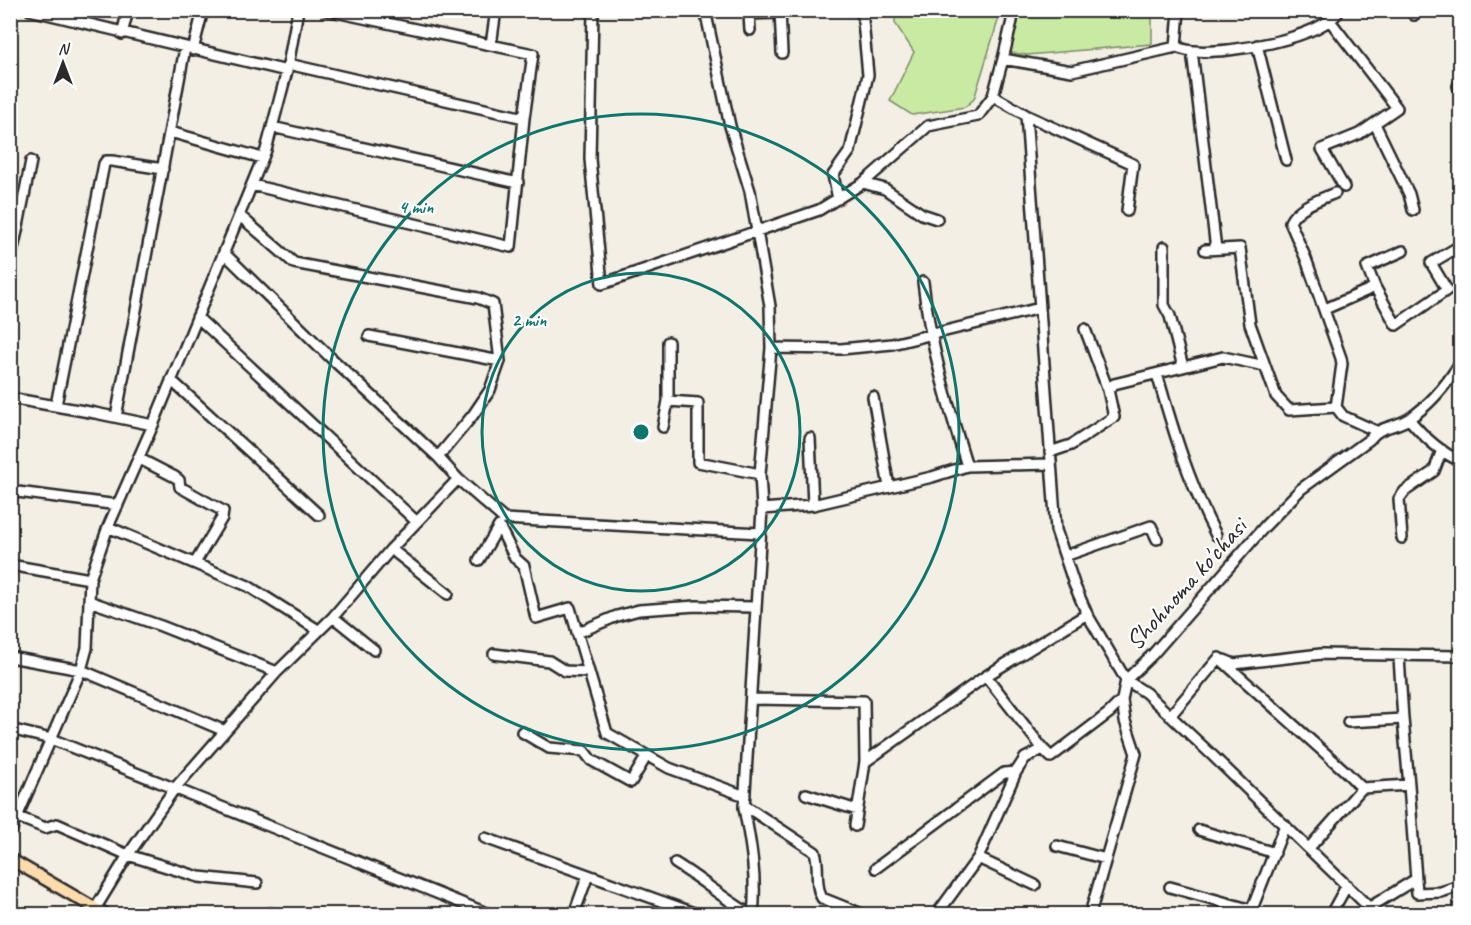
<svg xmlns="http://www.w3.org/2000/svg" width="1471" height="925" font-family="Caveat,sans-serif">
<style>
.green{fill:#c8eaa3;stroke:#7a8a67;stroke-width:1.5}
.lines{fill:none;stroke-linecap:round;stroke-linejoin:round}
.minor-casing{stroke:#2b2b2b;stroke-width:14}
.major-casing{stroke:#2b2b2b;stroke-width:15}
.minor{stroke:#fff;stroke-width:9}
.major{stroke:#fcdcac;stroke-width:10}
.ring{fill:none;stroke:#0f766e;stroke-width:3}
.labels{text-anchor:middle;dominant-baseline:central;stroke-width:4.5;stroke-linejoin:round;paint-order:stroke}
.street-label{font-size:26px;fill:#2b2b2b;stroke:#fff}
.centre{fill:#0f766e;stroke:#fff;stroke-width:3}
.ring-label{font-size:18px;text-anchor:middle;font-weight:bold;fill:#0f766e;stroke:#fff;stroke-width:4.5;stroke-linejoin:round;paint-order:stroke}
</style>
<rect width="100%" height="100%" fill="#f4efe5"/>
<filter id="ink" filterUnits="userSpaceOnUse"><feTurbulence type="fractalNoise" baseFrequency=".0167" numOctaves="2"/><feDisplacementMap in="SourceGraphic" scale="12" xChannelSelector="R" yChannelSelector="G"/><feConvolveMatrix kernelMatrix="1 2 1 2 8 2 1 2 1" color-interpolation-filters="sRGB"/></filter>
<g filter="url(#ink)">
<!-- green -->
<path class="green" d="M 895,11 L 1001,11 L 974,99 L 965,107 L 912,115 L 890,101 L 914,52 L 895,23 Z
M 1017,11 L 1152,11 L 1152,44 L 1027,55 L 1008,52 L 1019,19 Z"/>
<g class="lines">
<!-- minor casing -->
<g class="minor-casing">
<path id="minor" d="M 30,10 L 287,71
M 593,10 L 590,159 L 602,284 L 819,210 L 863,183 L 928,126 L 978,116 L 993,96 L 1003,59 L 1072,71 L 1176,47 C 1182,49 1188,51 1194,51 C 1228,54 1321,39 1340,10
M 705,10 L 730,126 L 750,191 L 770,306 L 771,348 L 760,474 L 762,509 L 744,808 C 751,844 757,878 753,914
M 780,10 L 782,53
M 1414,15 L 1416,10
M 1331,22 L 1397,108 L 1359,134 L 1322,149 L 1344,187
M 750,30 L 749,14 L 779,13
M 122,34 L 128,10
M 491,45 L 496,10
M 1257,45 L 1286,160
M 1176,47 L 1179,10
M 193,50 L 203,10
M 1192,51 L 1216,249
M 1003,59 L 1012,21 L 1011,10
M 288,64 L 524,118 L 533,54 L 326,10
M 1458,86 L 1460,89
M 993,96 L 1026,115 L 1056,530 L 1074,584 L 1087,614 L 1126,680 L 1146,693 L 1212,755 L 1376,914
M 1026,115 L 1133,164 L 1127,211
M 1375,124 L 1409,194 L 1413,210
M 272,127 L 518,183
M 170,132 L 262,158
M 863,183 L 885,189 L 922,214 L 937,219
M 252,185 L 511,247 L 524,118
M 1335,193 C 1321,199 1297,207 1290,222 L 1306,259 L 1341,358 L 1342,364 L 1336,407 L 1343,416 L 1376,431
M 838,199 L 833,175 L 850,151 L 868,75 L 862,10
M 240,216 L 294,263 L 478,298 L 493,304 L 500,361 L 369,336
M 17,231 L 31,161
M 1205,250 L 1240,248 L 1250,324 L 1276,396 L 1289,410 L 1336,407
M 224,253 L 331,358 L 438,457 L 458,479 L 504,519 L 760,533
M 10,262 L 17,231 L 13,231
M 923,282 C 930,345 948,405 967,466
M 1375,287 L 1396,325 L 1447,290 L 1431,263 L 1460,246
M 1325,309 L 1375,287 L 1367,267 L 1403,251
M 197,317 L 417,522
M 771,348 L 841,349 L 892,344 L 1040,308
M 1183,367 L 1223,357 L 1265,366
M 1157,374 C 1173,430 1189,483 1216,535
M 171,380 L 319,515
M 1108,390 L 1114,384 L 1183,367 L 1170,316 L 1164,305 L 1164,247
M 873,397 L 889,487
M 10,398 L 95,413 L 153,425
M 668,401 L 668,342
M 56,405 L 104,164 L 106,161 L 112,161 L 163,169
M 116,417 L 185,48
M 1409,419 C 1423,436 1440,452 1460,461
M 663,427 L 668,401 L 698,403 L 698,462 L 760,474
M 810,438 L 813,505
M 1050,452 L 1071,445 L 1114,417 L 1108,390 L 1085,329
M 438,457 L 473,415 L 490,390 L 500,361
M 138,458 L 175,477 L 179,480 L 180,487 L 223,511 L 222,518 L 195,563
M 10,491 L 118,505
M 762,509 L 813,505 L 932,477 L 967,466 L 1051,464
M 108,527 L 248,586 L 318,630
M 1402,538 L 1399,499 L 1405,491 L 1434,471 L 1442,450
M 391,549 L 448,594
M 1065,556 L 1151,526 L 1157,539
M 479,560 L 499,526 L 515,558 L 524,566 L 536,618 L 570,608 L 607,733 L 669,768 L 745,796
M 10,565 L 90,579
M 89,601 L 161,626 L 277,672
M 333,617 L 374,650
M 577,633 L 617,616 L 639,610 L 696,606 L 754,607
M 494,654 L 549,661 L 565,671 L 589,672
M 10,657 L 81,670 L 225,731
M 1399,657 L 1403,719
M 1224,660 L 1234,664 L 1321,654 L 1460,656
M 751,699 L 864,701 L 865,762 L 986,676
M 1170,716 L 1219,658 L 1345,771 L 1362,788 L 1409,785 L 1416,879
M 1348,722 L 1403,719 L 1409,785
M 10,729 L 51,739 L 489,914
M 522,732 L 549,748 L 584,751 L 591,760 L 631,782 L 646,757
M 1043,749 L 986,676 L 1087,614
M 806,794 L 857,810
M 744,805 L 815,852 C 820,867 814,885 822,898 L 862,914
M 18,817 L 45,828 L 57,824 L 128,855 L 199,877 L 257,883
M 855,826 L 865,762
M 1199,830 L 1275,853
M 10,833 L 81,670 L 87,648 L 90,579 L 108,527 L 153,425 L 266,150 L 287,71 L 298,10
M 485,838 L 697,914
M 1057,846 L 1106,859
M 1309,848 L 1362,788
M 978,858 L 1035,885
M 675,863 C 701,879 724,899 750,914
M 876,868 L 1004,773 L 1016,772
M 1170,887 L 1252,910
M 1370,907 L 1416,879 L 1417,893 L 1441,892 L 1460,886
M 95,909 L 128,855 L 175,788 L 277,672 L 333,617 L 391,549 L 458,479
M 270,913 L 274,914
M 574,914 L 588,875
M 937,914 L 978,858 L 1016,772 L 1025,758 L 1043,749 L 1051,757 L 1109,713 L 1122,700
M 1090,914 L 1136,754 L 1125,721 L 1122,700 L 1126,680 L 1153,654 L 1265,526 L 1301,489 L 1370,439 C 1380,425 1396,428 1410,418 C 1431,404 1447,384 1460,363
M 1250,914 L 1285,825
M 1331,914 L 1347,885"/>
</g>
<!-- major casing -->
<g class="major-casing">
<path id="major" d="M 10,859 L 105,914"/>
</g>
<!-- minor -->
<use href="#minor" class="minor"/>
<!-- major -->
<use href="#major" class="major"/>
</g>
</g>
<!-- distance rings -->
<g class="ring">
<circle cx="641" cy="432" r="159"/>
<circle cx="641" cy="432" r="318"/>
</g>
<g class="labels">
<!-- street labels -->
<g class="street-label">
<text transform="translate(1186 584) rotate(-48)">Shohnoma ko'chasi</text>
</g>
</g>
<circle cx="641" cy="432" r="9" class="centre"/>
<g class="ring-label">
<text x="416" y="213">4 min</text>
<text x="529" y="326">2 min</text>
</g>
<!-- margin -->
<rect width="1471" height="925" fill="none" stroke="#fff" stroke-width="36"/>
<rect x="18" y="18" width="1435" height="889" fill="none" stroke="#2b2b2b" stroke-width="2" filter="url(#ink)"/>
<!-- north arrow -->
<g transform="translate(63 63)" stroke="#ffffff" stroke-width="4.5" paint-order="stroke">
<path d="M0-4.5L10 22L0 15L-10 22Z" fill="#2b2b2b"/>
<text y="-9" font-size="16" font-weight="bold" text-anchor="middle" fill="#2b2b2b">N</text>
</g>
</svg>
